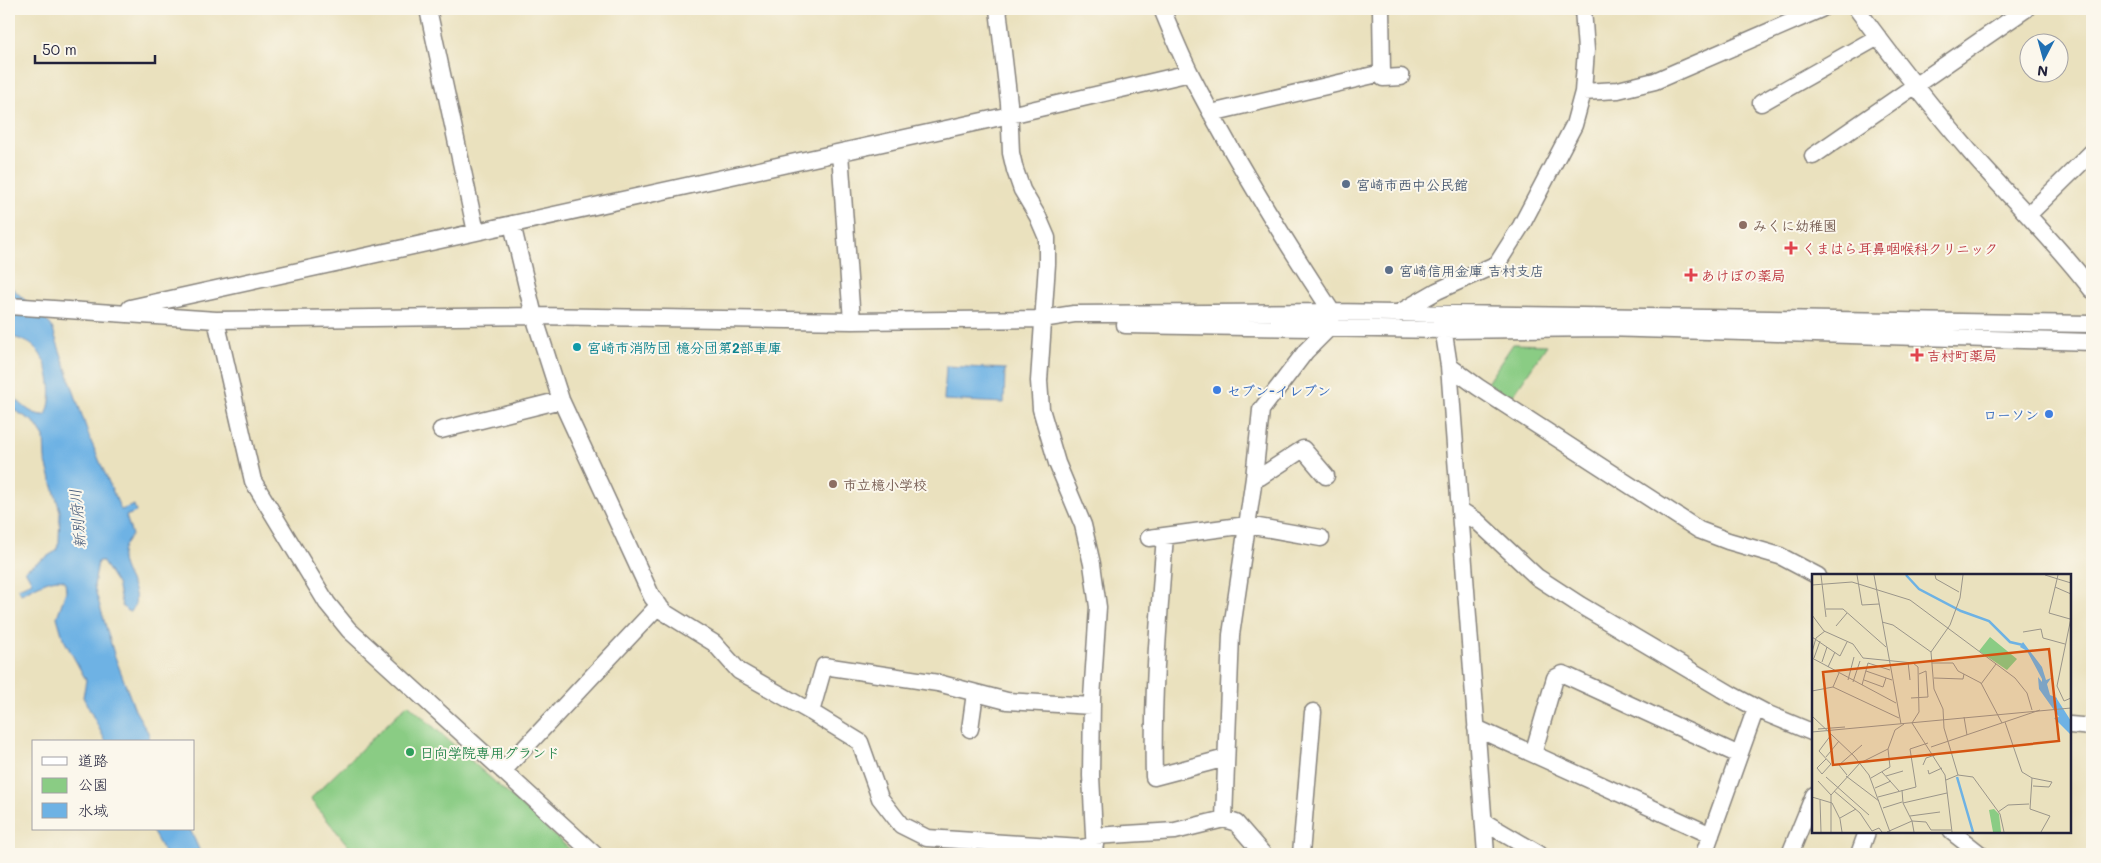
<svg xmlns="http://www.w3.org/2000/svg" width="2101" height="863" font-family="Mali,'Klee One',sans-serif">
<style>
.green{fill:#8acc84;stroke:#567760}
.water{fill:#6eb2e4;stroke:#486a90}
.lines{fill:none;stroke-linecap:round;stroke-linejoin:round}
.minor-casing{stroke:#86827c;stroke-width:19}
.minor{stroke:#fff;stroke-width:16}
.service-dot{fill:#5c6f8a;stroke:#fbf7ec;stroke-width:2}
.education-dot{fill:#8d6e63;stroke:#fbf7ec;stroke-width:2}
.health-dot{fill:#e0444e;stroke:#fbf7ec;stroke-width:2}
.culture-dot{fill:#0f9aa8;stroke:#fbf7ec;stroke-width:2}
.shop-dot{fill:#3f7fe0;stroke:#fbf7ec;stroke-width:2}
.leisure-dot{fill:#2e9e5b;stroke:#fbf7ec;stroke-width:2}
.labels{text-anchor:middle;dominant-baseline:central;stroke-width:4;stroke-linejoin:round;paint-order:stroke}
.service-label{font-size:14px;font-weight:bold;fill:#4e5e75;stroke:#fbf7ec;text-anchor:start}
.education-label{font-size:14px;font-weight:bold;fill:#785e54;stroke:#fbf7ec;text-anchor:start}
.health-label{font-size:14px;font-weight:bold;fill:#be3a42;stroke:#fbf7ec;text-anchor:start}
.culture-label{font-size:14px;font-weight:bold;fill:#0d838f;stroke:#fbf7ec;text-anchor:start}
.shop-label{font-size:14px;font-weight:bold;fill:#366cbe;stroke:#fbf7ec;text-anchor:start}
.leisure-label{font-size:14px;font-weight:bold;fill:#27864d;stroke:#fbf7ec;text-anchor:start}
.water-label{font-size:15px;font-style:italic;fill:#3d5476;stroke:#fbf7ec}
.inset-river{fill:none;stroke:#6eb2e4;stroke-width:2.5}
.inset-road{fill:none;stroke:#9a958a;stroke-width:1}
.view{fill:#d45411;fill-opacity:0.15;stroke:#d45411;stroke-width:2.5}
.inset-edge{fill:none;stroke:#22223b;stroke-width:2.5}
</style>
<rect width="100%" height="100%" fill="#fbf7ec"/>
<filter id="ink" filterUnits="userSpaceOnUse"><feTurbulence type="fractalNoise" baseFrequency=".02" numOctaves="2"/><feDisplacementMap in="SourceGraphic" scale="10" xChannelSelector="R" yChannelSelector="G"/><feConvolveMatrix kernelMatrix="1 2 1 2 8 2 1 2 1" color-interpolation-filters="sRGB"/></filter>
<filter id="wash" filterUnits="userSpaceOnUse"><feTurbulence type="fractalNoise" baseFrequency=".0096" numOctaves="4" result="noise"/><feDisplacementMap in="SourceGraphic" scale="20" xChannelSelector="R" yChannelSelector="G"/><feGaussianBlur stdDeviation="1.12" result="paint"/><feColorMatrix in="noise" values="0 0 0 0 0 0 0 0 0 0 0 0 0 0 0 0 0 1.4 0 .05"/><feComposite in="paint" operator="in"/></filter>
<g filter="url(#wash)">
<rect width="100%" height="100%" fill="#eae1be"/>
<!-- green -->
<path class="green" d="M 1513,344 L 1547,345 L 1511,398 L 1487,383 Z
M 408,704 L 575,854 L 355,854 L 310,799 Z"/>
<!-- water -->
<path class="water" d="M 9,285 L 51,325 L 53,330 L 90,439 L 121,510 L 134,505 L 136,512 L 126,516 L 132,535 C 102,566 150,586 131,612 L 127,611 L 122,606 L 117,584 L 102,561 L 98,561 L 94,586 L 114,654 L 135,710 L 149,734 L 150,742 L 106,742 L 83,697 L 86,680 L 63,638 L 57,617 L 66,591 L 65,581 C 54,574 32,589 21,594 L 18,588 L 32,582 L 25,570 L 56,551 L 59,542 L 60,511 L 45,459 L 44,437 L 34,422 L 9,407 L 9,391 C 19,402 30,416 46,415 C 55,397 50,365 37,350 C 30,341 19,339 9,336 Z
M 946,366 L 1005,369 L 1004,403 L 944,400 Z
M 151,829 L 190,829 L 201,854 L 165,854 Z"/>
</g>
<g filter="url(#ink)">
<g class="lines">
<!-- minor casing -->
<g class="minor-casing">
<path id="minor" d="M 428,9 L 476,232
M 998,9 L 1009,103 L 1011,153 L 1015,170 L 1022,190 L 1038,217 L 1047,238 L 1047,264 L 1039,381 L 1041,409 L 1057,463 L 1083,525 L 1092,564 L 1098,607 L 1092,698 L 1091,776 L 1095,854
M 1162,9 C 1171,31 1180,53 1191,75 C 1233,157 1281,235 1332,312 L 1328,329 L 1306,351 L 1261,410 L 1254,478 L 1231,635 L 1224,819
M 1857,9 C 1893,58 1931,107 1971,153 C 2011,199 2055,241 2092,290
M 1382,73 L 1383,78 L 1401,77
M 1583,92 L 1586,50 L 1583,9
M 1761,103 L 1878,37
M 1211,113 L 1382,73 L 1381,9
M 840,153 L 852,321
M 1813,156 L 2026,9
M 2028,215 L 2092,152
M 512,224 L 534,316 L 561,400 L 652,597 L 664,612 L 714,643 L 739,671 L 811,712 L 860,742 L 880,798 L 901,825 L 927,838 L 1081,848 L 1095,845
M 9,306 L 216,320 L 534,316 L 852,321 L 1042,319 L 1074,314 L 1332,312 L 2092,324
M 130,308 L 1010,115 L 1190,73
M 1397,314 L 1437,291 L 1497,264 L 1521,226 L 1574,125 L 1583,92 L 1618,90 L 1655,81 L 1821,9
M 216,320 L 253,481 L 327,603 L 349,630 L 594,854
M 1442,321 L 1449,366 L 1486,854
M 1125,325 L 1443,330 L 1604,328 L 2092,342
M 1449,366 L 1478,387 L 1699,530 L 1728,541 L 1780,556 L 1818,576
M 441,430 L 561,400
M 1254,478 L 1260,477 L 1303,449 L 1326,476
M 1460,510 L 1477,521 L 1537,577 L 1580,605 L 1732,695 L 1768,714 L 1814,733
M 1165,536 C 1159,616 1152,696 1154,777 L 1226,758
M 1149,538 L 1247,525 L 1321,538
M 811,712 L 824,666 L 938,683 L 1007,701 L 1092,706
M 2070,725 L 2092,727
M 1476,728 L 1711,835
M 970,729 L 975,693
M 1533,754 L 1555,678 L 1563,674 L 1739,755
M 503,771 L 659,605
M 1484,822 L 1539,854
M 1952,832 L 1980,854
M 1095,836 L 1175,831 L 1224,819 L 1236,823 L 1263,854
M 1301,854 L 1313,712
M 1704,854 L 1756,708
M 1790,854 L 1814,795
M 1859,854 L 1867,832"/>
</g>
<!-- minor -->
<use href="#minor" class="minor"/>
</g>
</g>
<!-- markers -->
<g class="service-dot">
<circle cx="1346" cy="184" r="5"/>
<circle cx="1389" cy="270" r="5"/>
</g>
<g class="education-dot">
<circle cx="1743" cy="225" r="5"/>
<circle cx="833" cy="484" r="5"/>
</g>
<g class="health-dot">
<path d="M1788.5 240.5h5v5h5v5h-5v5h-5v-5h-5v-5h5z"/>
<path d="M1688.5 267.5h5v5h5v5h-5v5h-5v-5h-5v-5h5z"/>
<path d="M1914.5 347.5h5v5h5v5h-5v5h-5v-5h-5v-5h5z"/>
</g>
<circle class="culture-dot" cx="577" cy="347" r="5"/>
<g class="shop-dot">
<circle cx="1217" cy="390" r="5"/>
<circle cx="2049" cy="414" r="5"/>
</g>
<circle class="leisure-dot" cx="410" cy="752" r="5"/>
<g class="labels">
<!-- service labels -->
<g class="service-label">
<text x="1356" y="184">宮崎市西中公民館</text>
<text x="1399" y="270">宮崎信用金庫 吉村支店</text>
</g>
<!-- education labels -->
<g class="education-label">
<text x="1753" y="225">みくに幼稚園</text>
<text x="843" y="484">市立檍小学校</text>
</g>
<!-- health labels -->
<g class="health-label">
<text x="1802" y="248">くまはら耳鼻咽喉科クリニック</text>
<text x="1701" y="275">あけぼの薬局</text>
<text x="1927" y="355">吉村町薬局</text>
</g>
<!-- culture labels -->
<g class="culture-label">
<text x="587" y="347">宮崎市消防団 檍分団第2部車庫</text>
</g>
<!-- shop labels -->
<g class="shop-label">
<text x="1227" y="390">セブン-イレブン</text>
<text x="2039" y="414" text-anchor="end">ローソン</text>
</g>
<!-- leisure labels -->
<g class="leisure-label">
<text x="420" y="752">日向学院専用グランド</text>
</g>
<!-- water labels -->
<g class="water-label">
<text transform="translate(77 519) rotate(-95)">新別府川</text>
</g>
</g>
<!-- overview -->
<g transform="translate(1812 574)">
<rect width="259" height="259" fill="#eae1be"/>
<path d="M 178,63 L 205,85 L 195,96 L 167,77 ZM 182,235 L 187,240 L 189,258 L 181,258 L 177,236 Z" fill="#8acc84"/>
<path d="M 211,68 L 230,93 L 234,106 L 239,104 L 235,110 L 238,121 L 245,124 L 244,118 L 245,125 L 259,147 L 259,161 L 242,144 L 247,143 L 227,115 L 226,103 L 230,108 L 230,105 L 215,77 L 208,73 Z" fill="#6eb2e4"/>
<path class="inset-river" d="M 94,1 L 107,15 L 149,37 L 177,47 L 198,68 L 211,71M 145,203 L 161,258"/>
<path class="inset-road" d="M 9,1 L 14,43M 45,1 L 50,31 L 67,30M 62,1 L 89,150M 123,1 L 124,5 L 147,18M 233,1 L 259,9M 246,1 L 237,39 L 258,45M 0,11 L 40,8 L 98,26 L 203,104 L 215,119 L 220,136M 243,13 L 259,20M 14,35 L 31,35 L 74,73M 0,41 L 12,57 L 41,70 L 51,84 L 101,89 L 106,93 L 107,138 L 100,149 L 133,201 L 140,258M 259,44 L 245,112 L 252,127 L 259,124M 70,48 L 81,51 L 119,78M 24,52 L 35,39M 211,58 L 229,55 L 231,64 L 253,70M 0,63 L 28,82 L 35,68M 0,78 L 4,64 L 13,57M 0,84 L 84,129M 2,84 L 8,67M 10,88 L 15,73M 96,88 L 98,106M 120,89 L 141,89 L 146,97 L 169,109 L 190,149M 16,93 L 23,78M 54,97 L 80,106M 107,100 L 114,97 L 116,123M 122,104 L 151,105 L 152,100M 36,106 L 42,83M 52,106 L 71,113 L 74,104M 41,108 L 48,87M 169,110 L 184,90M 50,111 L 56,89 L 78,96M 21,113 L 27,99M 0,117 L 21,113 L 87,144M 99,124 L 116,123M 0,142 L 42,182 L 57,201 L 78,258M 152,143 L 155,161M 193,148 L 210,198 L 220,204 L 218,235 L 238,242 L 229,258M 6,155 L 33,153M 0,158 L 259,134M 119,173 L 228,136M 14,183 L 27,167M 14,185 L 5,194 L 10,200 L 19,190 L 7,177 L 19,161M 111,191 L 114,184 L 123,181M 116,196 L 117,200 L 130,194M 70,198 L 87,217M 35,201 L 27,191 L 50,171M 146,201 L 132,154 L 131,135 L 122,115 L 119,78 L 138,51 L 148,24 L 151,1M 34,202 L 67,227M 74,202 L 91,197M 14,203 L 57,241M 59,204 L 78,193 L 76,175M 220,204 L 240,208 L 237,213 L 221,212M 134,206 L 146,201 L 161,203 L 188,240 L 192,258M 6,207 L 19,221M 63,214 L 79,207M 22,217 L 48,239 L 60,257 L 67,254 L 70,258M 0,223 L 20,229 L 28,245 L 30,258M 66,223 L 104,213 L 98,175 L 116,169M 8,226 L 9,258M 91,229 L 135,219M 71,234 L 90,228M 186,238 L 196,231 L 217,230M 98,242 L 128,238M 28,244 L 44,235M 19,258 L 19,221 L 48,189 L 76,175 L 83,156 L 92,150M 75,258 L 100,247 L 91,229 L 90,216M 102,258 L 100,247 L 114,248 L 119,256 L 139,256"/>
<path class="view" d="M 237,75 L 247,167 L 21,191 L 11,98 Z"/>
<rect width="259" height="259" class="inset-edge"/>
</g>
<!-- margin -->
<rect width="2101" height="863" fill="none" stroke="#fbf7ec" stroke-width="30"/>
<!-- legend -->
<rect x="32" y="740" width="162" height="90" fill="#fbf7ec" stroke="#a4a2a5"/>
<rect x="42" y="757" width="25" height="8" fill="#ffffff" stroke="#a4a2a5"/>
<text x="78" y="766" font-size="15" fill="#22223b">道路</text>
<rect x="42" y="778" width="25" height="15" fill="#8acc84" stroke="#a4a2a5"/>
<text x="78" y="790" font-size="15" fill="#22223b">公園</text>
<rect x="42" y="803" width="25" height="15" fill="#6eb2e4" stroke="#a4a2a5"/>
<text x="78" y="816" font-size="15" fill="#22223b">水域</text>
<!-- north arrow -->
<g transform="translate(2044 58) rotate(186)"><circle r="24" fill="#fbf7ec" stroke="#a4a2a5"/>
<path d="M0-4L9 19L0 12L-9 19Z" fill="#1f6fb2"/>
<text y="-8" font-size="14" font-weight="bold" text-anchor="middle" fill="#22223b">N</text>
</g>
<!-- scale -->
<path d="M35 55v8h120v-8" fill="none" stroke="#22223b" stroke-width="2.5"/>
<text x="42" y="55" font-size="15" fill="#22223b" stroke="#fbf7ec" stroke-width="4" paint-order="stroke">50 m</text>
</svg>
